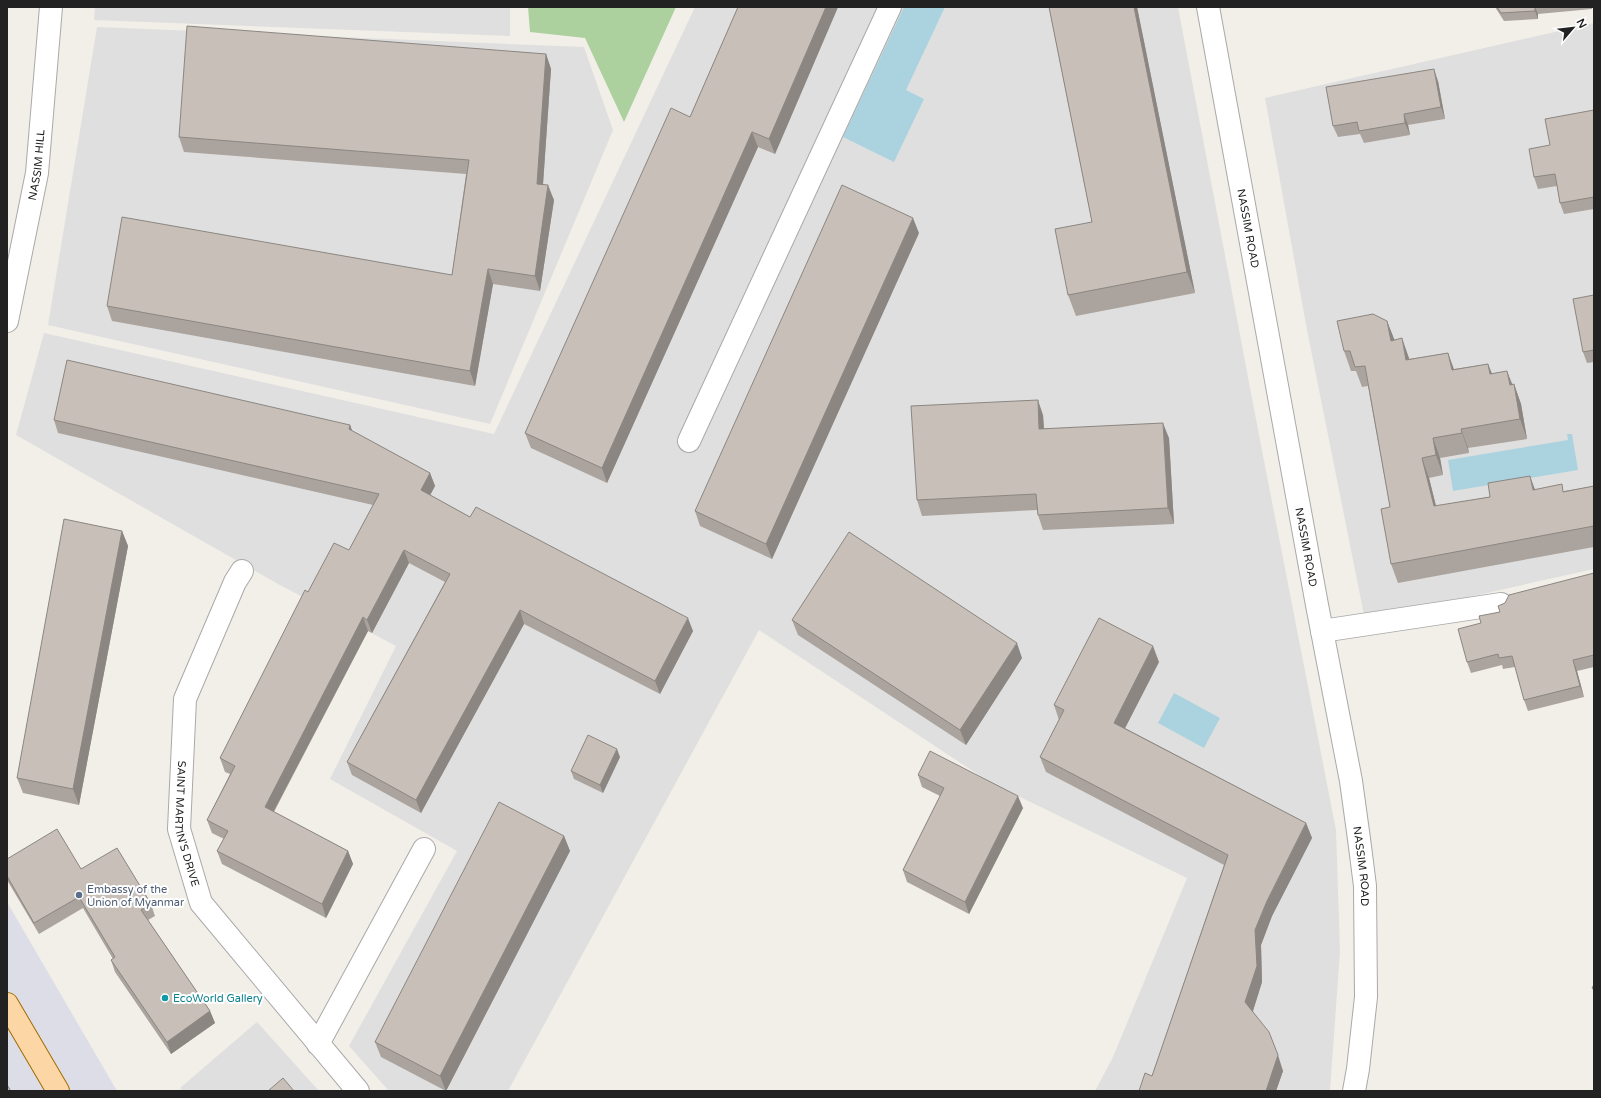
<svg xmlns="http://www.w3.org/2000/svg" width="1601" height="1098" font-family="'Varela Round',sans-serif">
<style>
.residential{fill:#e0dfdf}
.forest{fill:#add19e}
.plaza{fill:#dddde8}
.water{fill:#aad3df}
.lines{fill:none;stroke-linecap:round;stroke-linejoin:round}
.minor-casing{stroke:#a9a9a9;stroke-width:24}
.major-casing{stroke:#a06b00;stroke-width:24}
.minor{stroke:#fff;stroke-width:22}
.major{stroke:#fcd6a4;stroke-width:22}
.wall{fill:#aba49e}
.shaded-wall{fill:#8b8681}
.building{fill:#c7bfb8;stroke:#8b8681}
.service-dot{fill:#5c6f8a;stroke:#fff;stroke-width:1.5}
.culture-dot{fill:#0f9aa8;stroke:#fff;stroke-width:1.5}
.labels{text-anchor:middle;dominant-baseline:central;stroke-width:4;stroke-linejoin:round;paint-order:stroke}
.street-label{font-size:11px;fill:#222;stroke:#fff}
.service-label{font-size:11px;fill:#4e5e75;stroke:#fff;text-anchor:start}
.culture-label{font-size:11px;fill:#0d838f;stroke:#fff;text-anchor:start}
</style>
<rect width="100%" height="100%" fill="#f2efe9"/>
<!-- residential -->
<path class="residential" d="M 95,7 L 510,7 L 510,36 L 94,20 Z
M 695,7 L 1178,7 L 1259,435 L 1336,830 L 1340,951 L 1330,1091 L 1095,1091 L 1113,1057 L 1187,878 L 991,783 L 759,630 L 508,1091 L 389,1091 L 349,1046 L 457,851 L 330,779 L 396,646 L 278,584 L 16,435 L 44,333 L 494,434 Z
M 1594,23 L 1594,569 L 1365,620 L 1307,330 L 1265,98 Z
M 97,27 L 584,47 L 613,130 L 490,424 L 48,325 Z
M 257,1022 L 319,1091 L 183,1091 L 180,1088 Z"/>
<!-- forest -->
<path class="forest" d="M 528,7 L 676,7 L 624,122 L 585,38 L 530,32 Z"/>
<!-- plaza -->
<path class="plaza" d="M 7,902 L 117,1091 L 7,1090 Z"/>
<!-- water -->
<path class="water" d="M 904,7 L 945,7 L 906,90 L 924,99 L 894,162 L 843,137 Z
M 1567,434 L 1572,434 L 1578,470 L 1453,491 L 1448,460 L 1568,440 Z
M 1174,693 L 1220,718 L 1204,748 L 1158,723 Z"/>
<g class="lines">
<!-- minor casing -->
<g class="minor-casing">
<g id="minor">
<path id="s1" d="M 1208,7 L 1317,605 L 1351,781 L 1359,839 L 1365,886 L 1366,997 L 1358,1069 L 1354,1091"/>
<path id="s2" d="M 7,321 L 37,173 L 51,7"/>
<path d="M 689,441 L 890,7"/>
<path id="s3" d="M 242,571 L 235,582 L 185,699 L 179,829 L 201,903 L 358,1091"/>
<path d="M 1322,631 L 1501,604"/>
<path d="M 318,1044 L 424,849"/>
</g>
</g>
<!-- major casing -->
<g class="major-casing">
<path id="major" d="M 7,1004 L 58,1091"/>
</g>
<!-- minor -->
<use href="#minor" class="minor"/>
<!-- major -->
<use href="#major" class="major"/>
</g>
<!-- wall -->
<path class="wall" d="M 738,7 L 838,7 L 775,154 L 758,147 L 607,483 L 531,448 L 525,433 L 690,117 Z
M 1049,7 L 1137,7 L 1195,293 L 1076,316 L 1068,295 L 1092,222 Z
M 1495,7 L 1592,7 L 1592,9 L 1538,14 L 1538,19 L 1504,21 Z
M 546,54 L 551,69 L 543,185 L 554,200 L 540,291 L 493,284 L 475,386 L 112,321 L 107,306 L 452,275 L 466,174 L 184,152 L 179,137 Z
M 1438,81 L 1445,119 L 1408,125 L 1410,135 L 1364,143 L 1360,134 L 1338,137 L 1333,126 Z
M 1594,110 L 1594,209 L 1564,214 L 1560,203 L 1557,186 L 1538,189 L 1534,177 L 1550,145 Z
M 919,233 L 772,559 L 700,526 L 695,511 Z
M 1594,295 L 1594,362 L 1587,363 L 1583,352 Z
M 1387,321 L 1394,340 L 1409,359 L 1448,353 L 1454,369 L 1488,364 L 1492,373 L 1512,385 L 1514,384 L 1521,404 L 1527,439 L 1468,448 L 1469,453 L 1440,458 L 1443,475 L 1429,478 L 1436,506 L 1535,489 L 1564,491 L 1594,486 L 1594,547 L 1398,583 L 1391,564 L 1390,507 L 1368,386 L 1362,387 L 1356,371 L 1351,371 L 1344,351 Z
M 1043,415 L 1044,429 L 1169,438 L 1174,524 L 1043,530 L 1038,515 L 1037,510 L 922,516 L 917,500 Z
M 54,420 L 350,425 L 352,431 L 430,473 L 435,486 L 430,495 L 470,517 L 693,631 L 660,694 L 524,624 L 421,813 L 352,775 L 347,762 L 445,582 L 409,563 L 372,633 L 368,631 L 274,812 L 348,851 L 353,864 L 326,918 L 222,864 L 217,851 L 224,839 L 212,833 L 207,820 L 230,774 L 225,772 L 220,758 L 308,592 L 349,550 L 373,505 L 58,433 Z
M 122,531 L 128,546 L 79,805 L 23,793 L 17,778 Z
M 1594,573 L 1594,667 L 1577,671 L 1584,697 L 1528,711 L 1524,700 L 1515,667 L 1503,669 L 1502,665 L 1471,673 L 1467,662 L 1481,623 L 1500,612 Z
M 792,620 L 1022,658 L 966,745 L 798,635 Z
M 1159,662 L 1125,728 L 1306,823 L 1312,838 L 1272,916 L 1261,945 L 1262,982 L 1253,1011 L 1283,1071 L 1276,1091 L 1139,1091 L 1152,1076 L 1224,865 L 1046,772 L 1040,757 L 1059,720 L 1054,705 Z
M 620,757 L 603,793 L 574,779 L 571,771 Z
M 918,775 L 1023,808 L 969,914 L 907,882 L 903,870 L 940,796 L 922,787 Z
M 564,836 L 570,851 L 446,1091 L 381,1057 L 375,1042 Z
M 7,859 L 81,869 L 151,904 L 155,916 L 148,920 L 210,1011 L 215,1023 L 171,1054 L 115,972 L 111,960 L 113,959 L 83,908 L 39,934 L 7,880 Z"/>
<!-- shaded-wall -->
<path class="shaded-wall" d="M 826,7 L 838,7 L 775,154 L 769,139 Z
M 1134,7 L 1137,7 L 1195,293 L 1187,272 Z
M 1535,7 L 1538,14 L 1538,19 L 1535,11 Z
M 546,54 L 551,69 L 542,198 L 537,184 Z
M 1434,69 L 1438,81 L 1445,119 L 1441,107 Z
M 1404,114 L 1408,125 L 1410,135 L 1405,123 Z
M 752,132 L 758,147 L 607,483 L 602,468 Z
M 548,185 L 554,200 L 540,291 L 535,276 Z
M 913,218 L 919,233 L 772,559 L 766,544 Z
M 488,269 L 493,284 L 475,386 L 470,371 Z
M 1387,321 L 1395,341 L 1391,341 Z
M 1402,338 L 1409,358 L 1413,379 L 1406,360 Z
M 1448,353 L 1455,373 L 1452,370 Z
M 1488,364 L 1495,383 L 1490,374 Z
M 1507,371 L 1515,391 L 1510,385 Z
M 1514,384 L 1521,404 L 1527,439 L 1520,419 Z
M 1038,400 L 1043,415 L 1045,444 L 1039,429 Z
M 1163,423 L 1169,438 L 1174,524 L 1168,508 Z
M 350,425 L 355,438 L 349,429 Z
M 1461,429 L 1468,448 L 1469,453 L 1462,433 Z
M 1433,438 L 1440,458 L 1443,475 L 1436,455 Z
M 1422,458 L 1429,478 L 1441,526 L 1434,506 Z
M 430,473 L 435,486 L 426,503 L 421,490 Z
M 1530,476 L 1537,495 L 1533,490 Z
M 122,531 L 128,546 L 79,805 L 73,789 Z
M 404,550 L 409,563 L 372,633 L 367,620 Z
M 520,610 L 524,624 L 421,813 L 416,800 Z
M 363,617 L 368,631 L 269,820 L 265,807 Z
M 688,618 L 693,631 L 660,694 L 655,681 Z
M 1017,643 L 1022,658 L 966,745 L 960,730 Z
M 1153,646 L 1159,662 L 1120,738 L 1114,723 Z
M 1573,660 L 1577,671 L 1584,697 L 1580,686 Z
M 617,749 L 620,757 L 603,793 L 600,785 Z
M 1018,796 L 1023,808 L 969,914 L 965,902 Z
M 1306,823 L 1312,838 L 1272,916 L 1261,945 L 1262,982 L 1251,1017 L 1245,1002 L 1255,930 L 1267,901 Z
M 564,836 L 570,851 L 446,1091 L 440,1076 Z
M 348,851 L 353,864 L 326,918 L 322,904 Z
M 210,1011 L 215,1023 L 171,1054 L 167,1042 Z
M 1278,1055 L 1283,1071 L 1276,1091 L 1266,1091 Z"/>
<!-- building -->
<path class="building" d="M 738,7 L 826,7 L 769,139 L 752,132 L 602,468 L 525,433 L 671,108 L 690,117 Z
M 1049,7 L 1134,7 L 1187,272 L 1068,295 L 1055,229 L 1092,222 Z
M 1497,7 L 1535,7 L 1535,11 L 1501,13 Z
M 187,26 L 546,54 L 537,184 L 548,185 L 535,276 L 488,269 L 470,371 L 107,306 L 122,217 L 452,275 L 469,160 L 179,137 Z
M 1434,69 L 1441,107 L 1404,114 L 1405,123 L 1359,131 L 1357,122 L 1333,126 L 1326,87 Z
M 1594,110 L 1594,197 L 1560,203 L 1555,174 L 1534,177 L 1529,149 L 1550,145 L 1545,119 Z
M 842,185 L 913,218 L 766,544 L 695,511 Z
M 1594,295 L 1594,350 L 1583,352 L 1573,299 Z
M 1373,314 L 1387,321 L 1391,341 L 1402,338 L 1406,360 L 1448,353 L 1452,370 L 1488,364 L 1490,374 L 1507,371 L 1510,385 L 1514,384 L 1520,419 L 1461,429 L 1462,433 L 1433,438 L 1436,455 L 1422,458 L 1434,506 L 1490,497 L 1488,483 L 1530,476 L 1533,490 L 1562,484 L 1563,492 L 1594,486 L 1594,526 L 1391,564 L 1381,509 L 1390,507 L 1365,366 L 1355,367 L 1350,351 L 1344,351 L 1337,321 Z
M 67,360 L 350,425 L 349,429 L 430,473 L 421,490 L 470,517 L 476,507 L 688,618 L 655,681 L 520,610 L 416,800 L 347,762 L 450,574 L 404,550 L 367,620 L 363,617 L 265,807 L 348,851 L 322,904 L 217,851 L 228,831 L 207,820 L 235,766 L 220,758 L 305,590 L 308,592 L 334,543 L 349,550 L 379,494 L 54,420 Z
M 1038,400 L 1039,429 L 1163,423 L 1168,508 L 1038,515 L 1036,494 L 917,500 L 911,406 Z
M 64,519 L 122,531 L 73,789 L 17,778 Z
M 849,532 L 1017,643 L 960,730 L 792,620 Z
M 1594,573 L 1594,655 L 1573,660 L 1580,686 L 1524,700 L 1512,656 L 1499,658 L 1498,654 L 1467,662 L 1458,629 L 1481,623 L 1479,616 L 1500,612 L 1498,606 L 1505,603 L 1509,595 Z
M 1099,618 L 1153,646 L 1114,723 L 1306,823 L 1267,901 L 1255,930 L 1257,966 L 1245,1002 L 1269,1032 L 1278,1055 L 1266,1091 L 1139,1091 L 1145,1073 L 1152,1076 L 1228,855 L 1040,757 L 1064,710 L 1054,705 Z
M 588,735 L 617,749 L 600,785 L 571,771 Z
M 930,751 L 1018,796 L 965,902 L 903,870 L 944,788 L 918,775 Z
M 499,802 L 564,836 L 440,1076 L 375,1042 Z
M 57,829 L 81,869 L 117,848 L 151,904 L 141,910 L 210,1011 L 167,1042 L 111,960 L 115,957 L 79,897 L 34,923 L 7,876 L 7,859 Z
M 1594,986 L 1594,991 L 1592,987 Z
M 283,1078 L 294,1091 L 268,1091 Z
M 7,1085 L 11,1091 L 7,1091 Z"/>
<!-- markers -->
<circle class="service-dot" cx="79" cy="895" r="4"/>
<circle class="culture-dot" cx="165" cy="998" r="4"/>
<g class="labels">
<!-- street labels -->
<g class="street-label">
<text stroke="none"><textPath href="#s2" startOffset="159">NASSIM HILL</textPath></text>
<text stroke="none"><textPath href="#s1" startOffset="225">NASSIM ROAD</textPath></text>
<text stroke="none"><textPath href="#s1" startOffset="549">NASSIM ROAD</textPath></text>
<text stroke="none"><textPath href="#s3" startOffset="266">SAINT MARTIN'S DRIVE</textPath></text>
<text stroke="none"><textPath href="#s1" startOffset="873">NASSIM ROAD</textPath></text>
</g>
<!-- service labels -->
<g class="service-label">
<text x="87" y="889">Embassy of the<tspan x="87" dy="13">Union of Myanmar</tspan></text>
</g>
<!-- culture labels -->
<g class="culture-label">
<text x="173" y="998">EcoWorld Gallery</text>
</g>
</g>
<!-- border -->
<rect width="1601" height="1098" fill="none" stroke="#222222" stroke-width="16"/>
<!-- north arrow -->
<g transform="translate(1573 28) rotate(62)" stroke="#ffffff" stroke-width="3" paint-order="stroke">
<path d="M0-3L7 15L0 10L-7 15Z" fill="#222222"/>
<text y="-6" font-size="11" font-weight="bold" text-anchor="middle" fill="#222222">N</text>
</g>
</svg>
